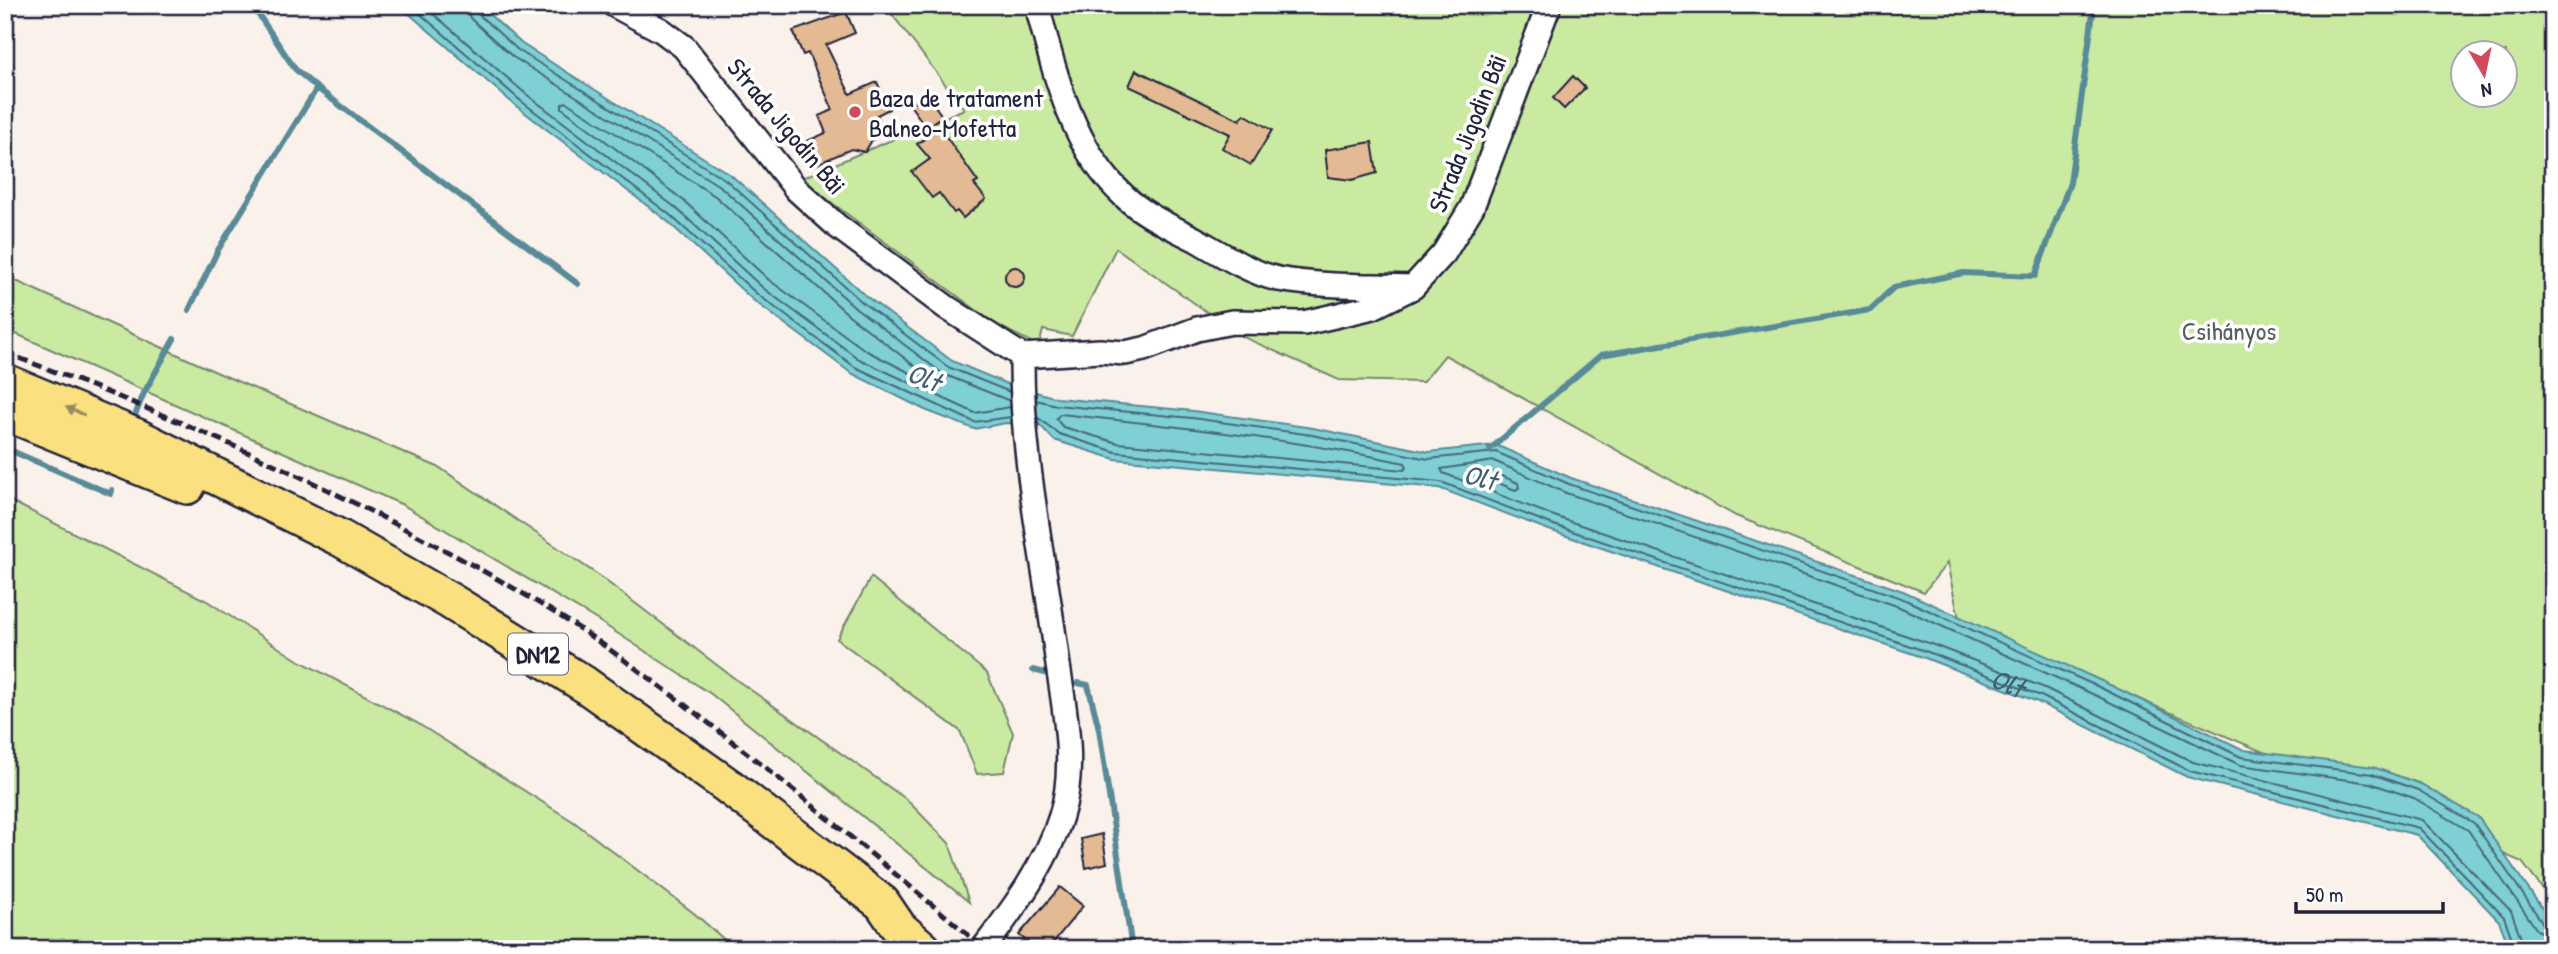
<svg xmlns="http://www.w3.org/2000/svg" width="2558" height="954" font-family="'Patrick Hand',sans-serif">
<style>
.green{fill:#caeaa2;stroke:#76866e;stroke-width:2;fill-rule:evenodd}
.water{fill:#7ed0d5;stroke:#598a97;stroke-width:2}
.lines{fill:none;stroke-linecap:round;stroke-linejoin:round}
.shore{stroke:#476879;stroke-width:2}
.stream{stroke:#598a97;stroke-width:6}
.building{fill:#e4ba94;stroke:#22223b;stroke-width:2}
.minor-casing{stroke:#22223b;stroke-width:28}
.highway-casing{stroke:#22223b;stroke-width:40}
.minor{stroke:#fff;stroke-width:23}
.highway{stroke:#fbe080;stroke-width:35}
.rail{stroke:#22223b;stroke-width:5;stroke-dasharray:10 5;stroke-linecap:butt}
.oneway{fill:#998a61}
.poi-dot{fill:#d1495b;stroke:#fff;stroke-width:2.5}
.labels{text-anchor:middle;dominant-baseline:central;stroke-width:7;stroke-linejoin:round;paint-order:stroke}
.shield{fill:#fff;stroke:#646476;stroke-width:2}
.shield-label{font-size:24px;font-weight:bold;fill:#22223b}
.poi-label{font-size:26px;fill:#22223b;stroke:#fff;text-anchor:start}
.street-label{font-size:26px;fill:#22223b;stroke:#fff}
.park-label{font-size:26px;fill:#545e5a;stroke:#fff}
.water-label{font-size:28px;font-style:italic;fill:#425f71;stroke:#fff}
</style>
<rect width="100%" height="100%" fill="#faf1ea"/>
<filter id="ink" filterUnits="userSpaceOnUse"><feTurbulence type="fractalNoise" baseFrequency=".0143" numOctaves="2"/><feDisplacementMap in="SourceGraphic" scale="14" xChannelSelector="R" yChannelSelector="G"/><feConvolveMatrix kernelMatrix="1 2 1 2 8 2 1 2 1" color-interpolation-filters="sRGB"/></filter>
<g filter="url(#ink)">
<!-- green -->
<path class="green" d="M 885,5 L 2553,5 L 2553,903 L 2522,862 L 1960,623 L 1947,563 L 1924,592 L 1736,516 L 1445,355 L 1423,382 L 1339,380 L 1241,336 L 1116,248 L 1072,336 L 1043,330 L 1039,346 L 995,324 L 800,179 L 964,109 ZM 2464,52 L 2506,52 L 2506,94 L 2464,94 Z
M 5,276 L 216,372 L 440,468 L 598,575 L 738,681 L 906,799 L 949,843 L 969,902 L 711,694 L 597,620 L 403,505 L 5,329 Z
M 5,498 L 207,601 L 296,659 L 417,723 L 574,822 L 695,914 L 735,949 L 5,949 Z
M 871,577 L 987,673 L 1013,733 L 1004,772 L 977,774 L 960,731 L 837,639 Z"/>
<!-- water -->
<path class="water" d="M 399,5 L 479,5 L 522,44 L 731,175 L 866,296 L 952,361 L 1007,384 L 1057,398 L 1193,411 L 1313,428 L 1429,452 L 1496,445 L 1571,478 L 1903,591 L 2106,683 L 2244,750 L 2373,767 L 2421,784 L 2478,817 L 2548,917 L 2553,926 L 2553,949 L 2510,949 L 2499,921 L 2417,835 L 2187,777 L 2038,702 L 1925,658 L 1549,530 L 1439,488 L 1115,459 L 1054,440 L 1039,424 L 1006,423 L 974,429 L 925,410 L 851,373 L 753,300 L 666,220 L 516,106 Z"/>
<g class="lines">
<!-- shore -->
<g class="shore">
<path d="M 410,5 L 521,101 L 670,215 L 757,294 L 855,367 L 974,422 L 1011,417"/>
<path d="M 423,5 L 526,94 L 676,208 L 763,288 L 859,359 L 975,413 L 1010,407"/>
<path d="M 466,5 L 470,18 L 513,57 L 721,187 L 856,308 L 943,374 L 1010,401"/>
<path d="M 475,5 L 477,13 L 518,50 L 726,180 L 862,302 L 948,367 L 1010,392"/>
<path d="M 566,102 L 715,196 L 850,316 L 920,370 L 920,375 L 916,376 L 865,350 L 769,280 L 683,200 L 562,108 L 562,104 Z"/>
<path d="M 1036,400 L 1056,405 L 1192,418 L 1312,435 L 1428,459 L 1496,452 L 1569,484 L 1901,598 L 2103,689 L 2241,757 L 2372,774 L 2418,790 L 2474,823 L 2544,925 L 2553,928"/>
<path d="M 1060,414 C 1176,426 1290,439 1405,463 L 1407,467 L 1404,470 L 1118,443 L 1063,427 L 1056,419 Z"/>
<path id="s1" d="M 1037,417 L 1059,434 L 1116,452 L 1441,482 L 1551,524 L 1928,652 L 2041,696 L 2190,771 L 2419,828 L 2504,917 L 2516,949"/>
<path d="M 1493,472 L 1518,483 L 1519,488 L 1515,490 L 1487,478 L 1487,473 Z"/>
<path d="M 2525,949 L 2511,911 L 2422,820 L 2193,762 L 2045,688 L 1931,644 L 1554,516 L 1443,473 L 1441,469 L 1494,461 L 1566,493 L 1897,606 L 2099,697 L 2240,765 L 2370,783 L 2414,798 L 2468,830 L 2537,930 L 2553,937"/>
</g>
<!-- stream -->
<path class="stream" d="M 252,5 L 295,69 L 317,88 L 578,284
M 189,310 L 218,250 L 317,88
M 132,423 L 144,393 L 174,339
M 5,448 L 111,494 L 112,490
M 1490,449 L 1601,355 L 1870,310 L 1894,287 L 1964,273 L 2035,276 L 2070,183 L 2094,5
M 1033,670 L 1049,674
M 1078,683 L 1088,685 L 1099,729 L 1132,949"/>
</g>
<!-- building -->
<path class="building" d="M 846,12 L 855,33 L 826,45 L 850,94 L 877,82 L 889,109 L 877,115 L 885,134 L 872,140 L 865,152 L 851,149 L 815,165 L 805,142 L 826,133 L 819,116 L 833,110 L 808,53 L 803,55 L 793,31 Z
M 1136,70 L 1240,120 L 1244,114 L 1272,130 L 1251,165 L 1222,148 L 1230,134 L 1129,86 Z
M 1573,76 L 1585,88 L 1564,109 L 1553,98 Z
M 926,93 L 942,116 L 926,127 L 910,105 Z
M 940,128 L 978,182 L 974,184 L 986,199 L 963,218 L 957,211 L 954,213 L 939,193 L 932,198 L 912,172 L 930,159 L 917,144 Z
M 1372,142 L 1377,173 L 1352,180 L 1328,177 L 1325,150 Z
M1005 277a10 10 0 1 1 20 0a10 10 0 1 1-20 0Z
M 1102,834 L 1107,863 L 1086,868 L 1081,839 Z
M 1060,887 L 1083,906 L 1048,949 L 1036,949 L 1019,935 Z"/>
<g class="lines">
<!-- minor casing -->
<g class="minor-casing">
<path id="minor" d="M 614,5 L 661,30 L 684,47 L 797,190 L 837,226 L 946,307 L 1022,356 C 1021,457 1044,558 1057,658 C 1064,709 1077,766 1061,816 C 1046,865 1013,909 983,949
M 1037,5 C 1054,71 1072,149 1124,196 C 1145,216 1172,227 1197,240 C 1221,254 1251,273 1278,279 C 1322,287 1367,285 1411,287
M 1022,356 L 1100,351 L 1125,353 L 1144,349 L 1197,329 L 1232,322 L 1304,323 L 1373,307 L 1413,287 L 1444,253 L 1472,207 L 1549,5"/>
</g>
<!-- highway casing -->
<g class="highway-casing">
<path id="highway" d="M 5,382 L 137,437 L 340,538 L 450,601 L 584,684 L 728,786 L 882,903 L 899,928 L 923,949
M 5,412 L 187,486"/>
</g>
<!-- minor -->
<use href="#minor" class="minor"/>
<!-- highway -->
<use href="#highway" class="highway"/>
<!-- rail -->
<path class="rail" d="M 5,353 C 149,406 289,467 424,539 C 488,573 554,609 613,652 C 742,744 863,847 985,949"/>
</g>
<!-- one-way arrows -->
<defs><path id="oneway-solid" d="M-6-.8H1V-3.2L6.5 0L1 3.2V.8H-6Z" transform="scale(1.75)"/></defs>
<use class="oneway" href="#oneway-solid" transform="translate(75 411) rotate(-157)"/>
</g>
<!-- markers -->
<circle class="poi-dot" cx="855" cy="112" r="7"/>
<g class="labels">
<!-- shield labels -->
<rect class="shield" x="508" y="633.5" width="60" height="41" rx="5"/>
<g class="shield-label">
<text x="538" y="654">DN12</text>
</g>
<!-- poi labels -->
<g class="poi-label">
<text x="869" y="97">Baza de tratament<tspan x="869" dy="30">Balneo-Mofetta</tspan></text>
</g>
<!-- street labels -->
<g class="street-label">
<text transform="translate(787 126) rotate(50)">Strada Jigodin Băi</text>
<text transform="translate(1467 133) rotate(-68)">Strada Jigodin Băi</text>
</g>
<!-- park labels -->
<g class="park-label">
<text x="2229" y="330">Csihányos</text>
</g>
<!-- water labels -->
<g class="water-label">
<text transform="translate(924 377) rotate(22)">Olt</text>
<text transform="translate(1480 477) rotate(14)">Olt</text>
<text stroke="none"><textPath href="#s1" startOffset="1015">Olt</textPath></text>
</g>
</g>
<!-- margin -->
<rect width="2558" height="954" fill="none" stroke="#fff" stroke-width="28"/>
<rect x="14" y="14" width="2530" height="926" fill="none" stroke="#22223b" stroke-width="2.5" filter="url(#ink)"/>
<!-- north arrow -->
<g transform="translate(2484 74) rotate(171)"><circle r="33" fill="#ffffff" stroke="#a7a7b1" stroke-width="2"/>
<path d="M0-5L12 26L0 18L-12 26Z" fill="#d1495b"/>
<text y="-10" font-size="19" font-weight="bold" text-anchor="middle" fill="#22223b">N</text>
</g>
<!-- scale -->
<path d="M2296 902v10h147v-10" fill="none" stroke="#22223b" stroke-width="3.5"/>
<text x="2306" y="902" font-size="21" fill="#22223b" stroke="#ffffff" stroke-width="5" paint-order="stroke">50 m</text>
</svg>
